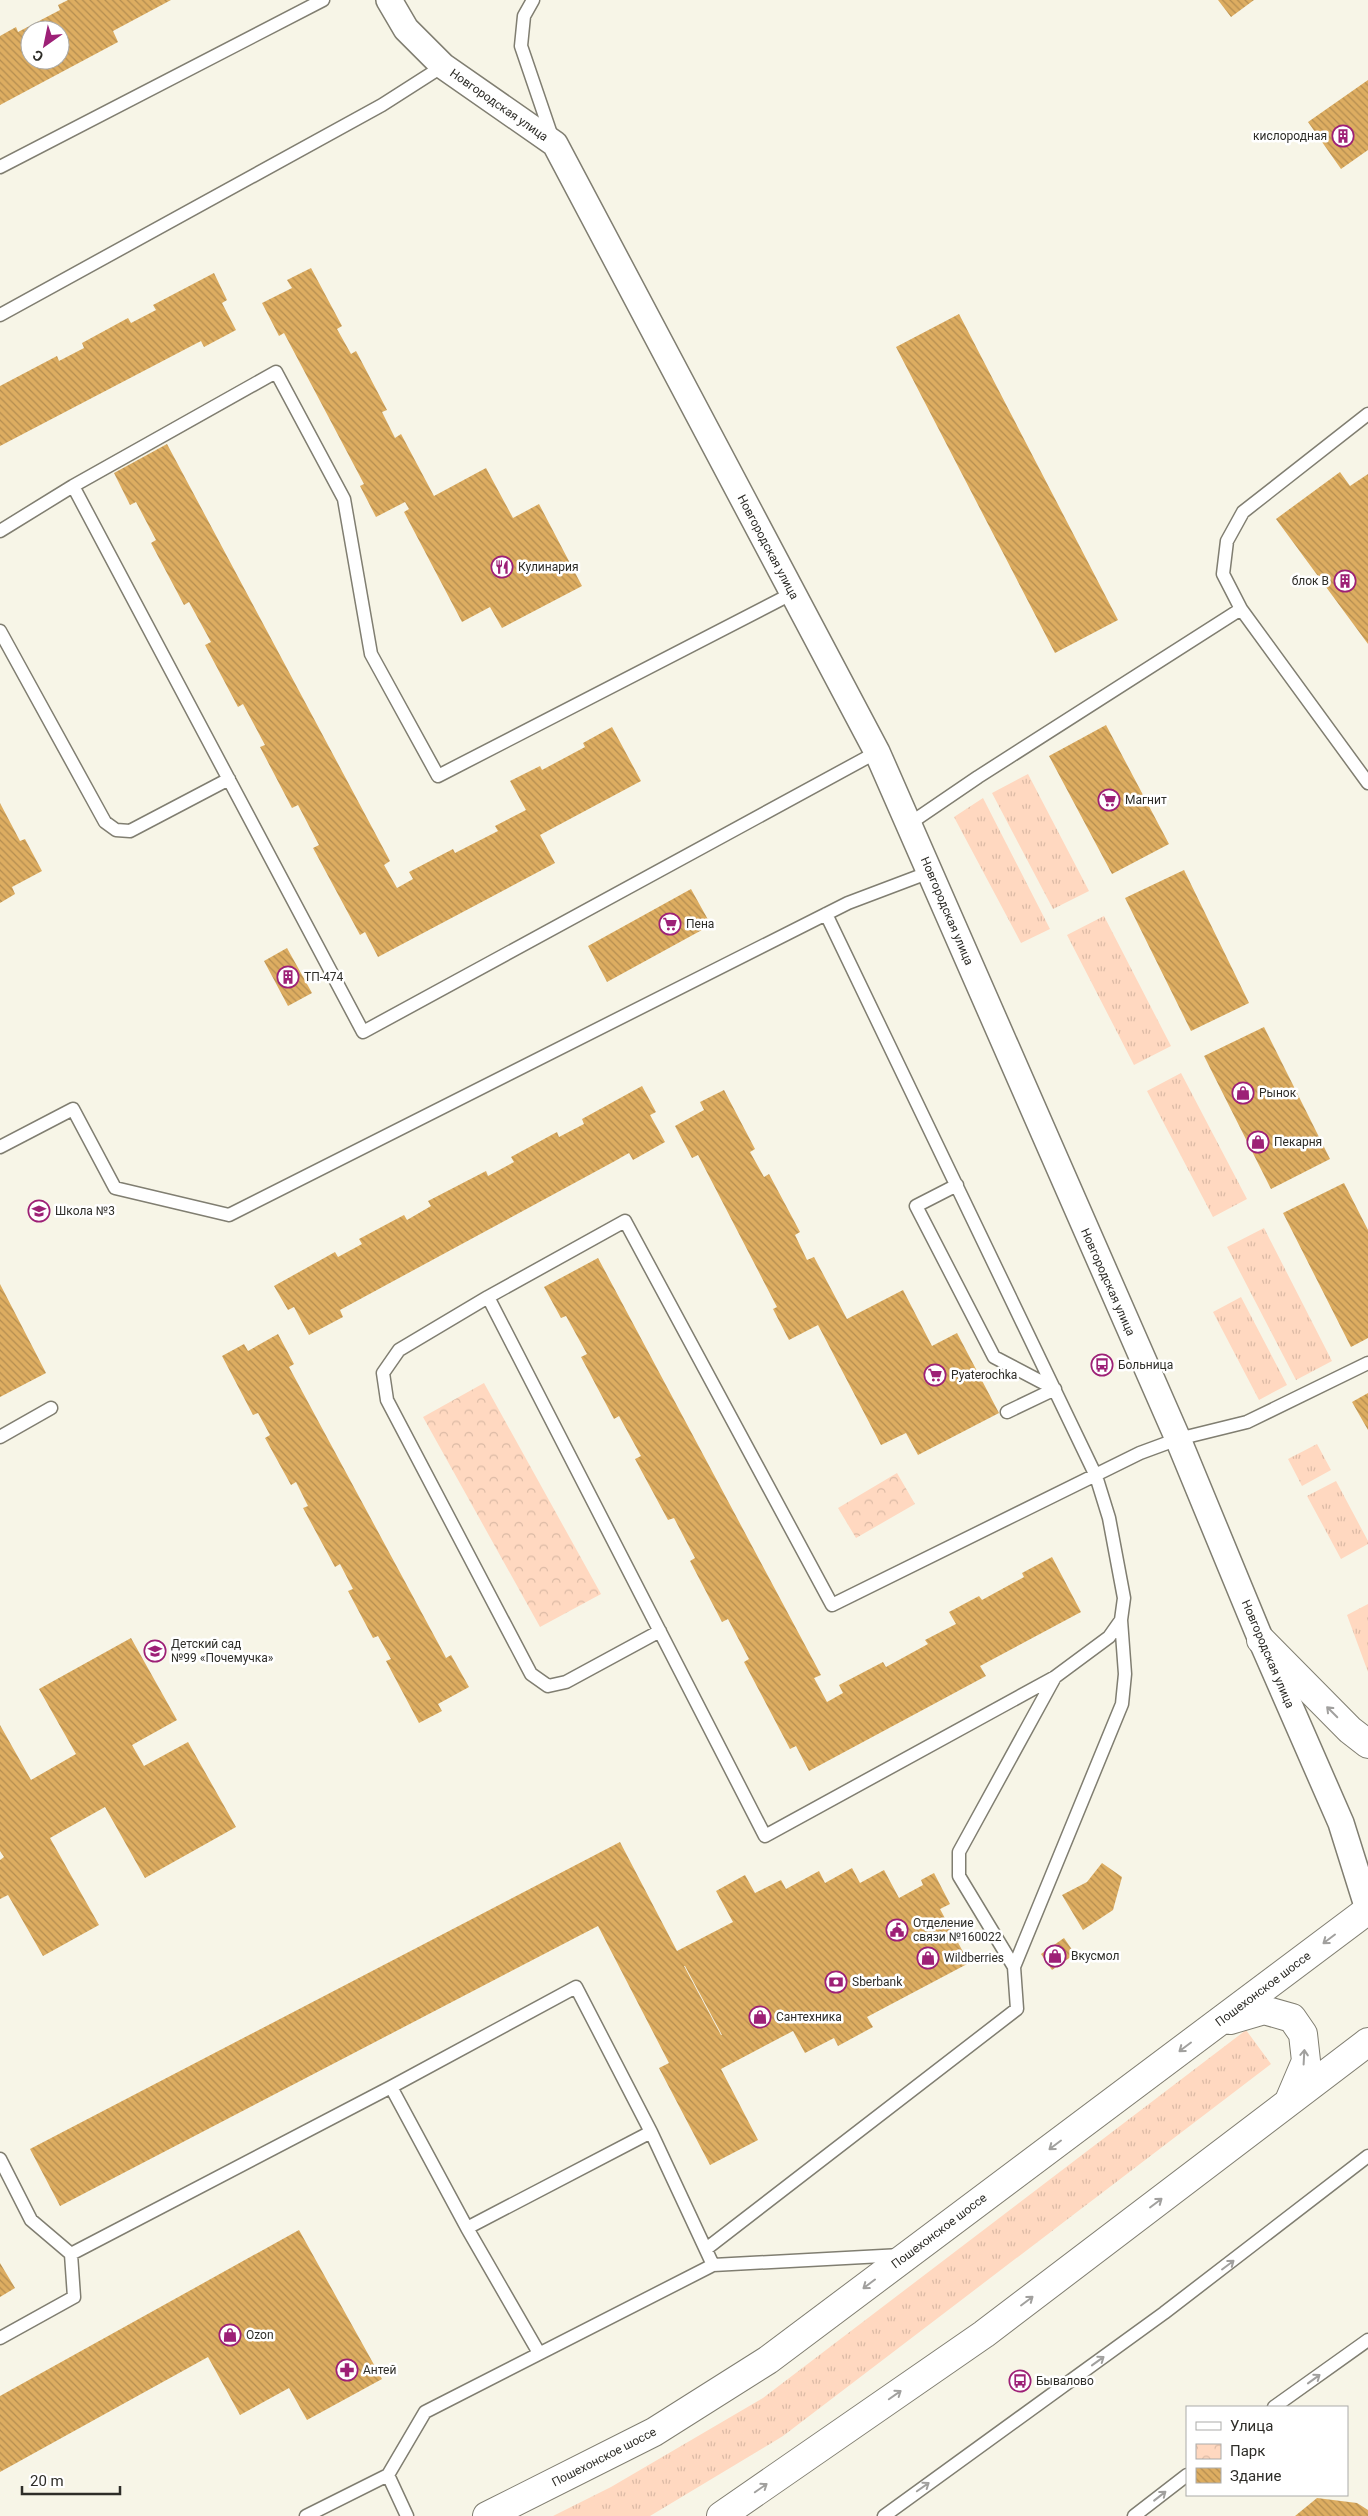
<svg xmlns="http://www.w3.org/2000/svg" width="1368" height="2516" font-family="Roboto,sans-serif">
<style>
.grass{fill:url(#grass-tufts)}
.park{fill:url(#park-crowns)}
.building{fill:url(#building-back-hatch);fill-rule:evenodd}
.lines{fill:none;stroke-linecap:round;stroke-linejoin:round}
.service-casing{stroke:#807e71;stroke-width:15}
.minor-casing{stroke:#807e71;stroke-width:28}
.secondary-casing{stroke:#807e71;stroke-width:30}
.service{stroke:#fff;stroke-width:12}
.minor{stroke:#fff;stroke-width:25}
.secondary{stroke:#fff;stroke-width:28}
.oneway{stroke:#a1a09e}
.labels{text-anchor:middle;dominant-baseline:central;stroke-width:5;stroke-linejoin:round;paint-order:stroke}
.street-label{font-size:12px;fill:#2e2d28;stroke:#fff}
.poi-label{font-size:12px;fill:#2e2d28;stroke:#fff;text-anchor:start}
</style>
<defs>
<pattern id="grass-tufts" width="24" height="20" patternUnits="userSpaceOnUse" patternTransform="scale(1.25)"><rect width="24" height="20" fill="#ffd8c0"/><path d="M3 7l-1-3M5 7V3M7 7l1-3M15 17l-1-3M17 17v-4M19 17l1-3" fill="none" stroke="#dbbaa5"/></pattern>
<pattern id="park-crowns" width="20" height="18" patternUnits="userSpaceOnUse" patternTransform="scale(1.25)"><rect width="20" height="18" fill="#ffd8c0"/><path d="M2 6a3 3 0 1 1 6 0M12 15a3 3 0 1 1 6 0" fill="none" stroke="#dbbaa5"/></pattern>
<pattern id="building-back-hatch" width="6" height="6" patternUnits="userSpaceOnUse" patternTransform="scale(1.25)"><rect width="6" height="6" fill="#ddad61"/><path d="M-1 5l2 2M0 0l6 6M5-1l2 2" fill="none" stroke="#b48d50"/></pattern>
</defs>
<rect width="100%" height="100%" fill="#f7f5e7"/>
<!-- grass -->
<path class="grass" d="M 1028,774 L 1089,891 L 1053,909 L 992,793 Z
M 983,798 L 1050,929 L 1021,943 L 954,817 Z
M 1104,916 L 1171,1046 L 1134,1065 L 1067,935 Z
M 1181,1073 L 1247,1199 L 1213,1217 L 1147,1091 Z
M 1264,1228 L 1332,1361 L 1296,1380 L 1227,1247 Z
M 1241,1297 L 1287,1385 L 1259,1400 L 1213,1312 Z
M 1317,1444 L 1331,1470 L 1302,1486 L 1288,1459 Z
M 1336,1481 L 1368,1541 L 1368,1544 L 1341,1559 L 1307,1496 Z
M 1368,1604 L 1368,1672 L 1347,1615 Z
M 1246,2030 L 1271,2064 L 783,2436 L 650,2516 L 553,2516 L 611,2487 L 763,2398 Z"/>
<!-- park -->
<path class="park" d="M 484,1383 L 601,1594 L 540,1627 L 423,1417 Z
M 897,1473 L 915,1504 L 856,1538 L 838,1508 Z"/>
<!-- building -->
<path class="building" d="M 68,0 L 171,0 L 113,31 L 118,42 L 0,105 L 0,36 L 16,27 L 18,32 L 60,10 L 58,5 ZM 30,30 L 60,30 L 60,60 L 30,60 Z
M 1218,0 L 1254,0 L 1231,17 Z
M 1368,80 L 1368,150 L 1341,169 L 1308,122 Z
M 311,268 L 342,326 L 337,329 L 351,354 L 356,351 L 387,410 L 382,412 L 395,438 L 401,434 L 434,496 L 486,468 L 513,518 L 539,504 L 582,586 L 502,628 L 490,607 L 462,622 L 404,512 L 409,509 L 405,502 L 376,517 L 360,486 L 364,484 L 284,333 L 279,336 L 262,303 L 292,288 L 287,280 Z
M 214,273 L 227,300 L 222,303 L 236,330 L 204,347 L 201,341 L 0,446 L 0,386 L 57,356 L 59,361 L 84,348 L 82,343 L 128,318 L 131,323 L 156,310 L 153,305 Z
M 959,314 L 1118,620 L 1055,653 L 896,347 Z
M 167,444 L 390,861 L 384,865 L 397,888 L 413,879 L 409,872 L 453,849 L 455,853 L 498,831 L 495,826 L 526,810 L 510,781 L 540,766 L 542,770 L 585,747 L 583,743 L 612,727 L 641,781 L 540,835 L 555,863 L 378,957 L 365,932 L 360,935 L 313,848 L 319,845 L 298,805 L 292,808 L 260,747 L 265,745 L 243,704 L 238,707 L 205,645 L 211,642 L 189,602 L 184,605 L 151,543 L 156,540 L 136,502 L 130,505 L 114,473 Z
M 1340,472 L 1350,486 L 1368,474 L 1368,644 L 1276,519 Z
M 1106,725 L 1169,844 L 1112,874 L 1049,756 Z
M 0,803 L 20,841 L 25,839 L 42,871 L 12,887 L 15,894 L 0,903 Z
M 1184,870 L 1249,1003 L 1191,1031 L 1125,898 Z
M 691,889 L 711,925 L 607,982 L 588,946 Z
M 287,948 L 312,993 L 288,1006 L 264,961 Z
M 1264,1027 L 1330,1159 L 1271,1189 L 1204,1056 Z
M 642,1086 L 656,1112 L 650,1115 L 665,1142 L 633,1160 L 629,1153 L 615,1161 L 340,1310 L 343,1317 L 309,1335 L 294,1307 L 288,1310 L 274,1286 L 335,1252 L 338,1257 L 362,1244 L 359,1239 L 404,1215 L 407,1220 L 431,1206 L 428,1201 L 486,1171 L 488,1176 L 514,1162 L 511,1157 L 557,1132 L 559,1137 L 584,1124 L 582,1119 Z
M 724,1090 L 755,1149 L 750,1152 L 764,1177 L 769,1174 L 800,1232 L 795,1235 L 807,1260 L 814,1257 L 847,1319 L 903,1290 L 932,1346 L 957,1333 L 999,1413 L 918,1455 L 906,1433 L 881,1445 L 818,1325 L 789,1340 L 773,1309 L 777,1307 L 698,1155 L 692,1158 L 675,1126 L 704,1110 L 700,1102 Z
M 1344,1183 L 1368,1230 L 1368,1338 L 1351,1347 L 1283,1213 Z
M 598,1258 L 821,1675 L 814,1678 L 827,1702 L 843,1693 L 839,1685 L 883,1662 L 886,1667 L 928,1644 L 925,1640 L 956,1624 L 949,1612 L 979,1596 L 982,1600 L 1024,1577 L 1022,1573 L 1052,1557 L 1081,1612 L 980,1666 L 986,1676 L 809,1771 L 796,1746 L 790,1749 L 744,1662 L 749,1659 L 728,1619 L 722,1622 L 690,1561 L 695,1558 L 674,1518 L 668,1520 L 635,1459 L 641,1456 L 619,1416 L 614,1419 L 581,1357 L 587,1354 L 566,1316 L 561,1318 L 544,1287 Z
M 0,1284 L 46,1373 L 0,1397 Z
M 278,1334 L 294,1364 L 289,1367 L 444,1654 L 446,1658 L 451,1655 L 469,1687 L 438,1704 L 442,1711 L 419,1723 L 386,1661 L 391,1659 L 378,1636 L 373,1638 L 348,1591 L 353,1589 L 340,1564 L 335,1567 L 303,1508 L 308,1506 L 296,1482 L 291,1485 L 265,1438 L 270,1435 L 258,1413 L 253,1415 L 222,1356 L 244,1344 L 248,1351 Z
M 1368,1393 L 1368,1430 L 1352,1402 Z
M 131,1638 L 177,1720 L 132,1745 L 144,1766 L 188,1742 L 236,1827 L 145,1878 L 105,1807 L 50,1838 L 99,1925 L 43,1956 L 8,1895 L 0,1899 L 0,1860 L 4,1857 L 0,1851 L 0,1725 L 31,1780 L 76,1754 L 39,1689 Z
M 620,1842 L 677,1951 L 733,1922 L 716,1891 L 745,1875 L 755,1893 L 781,1880 L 786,1889 L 819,1871 L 825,1883 L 852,1868 L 860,1883 L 884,1870 L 899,1898 L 923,1885 L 921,1880 L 934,1873 L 950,1904 L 940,1909 L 969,1963 L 867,2017 L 873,2027 L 838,2046 L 834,2038 L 805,2053 L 793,2031 L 721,2069 L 758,2140 L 710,2165 L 659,2068 L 669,2063 L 598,1926 L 60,2206 L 30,2149 ZM 684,1966 L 685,1966 L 722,2035 L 721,2035 Z
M 1102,1863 L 1122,1877 L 1113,1910 L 1083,1930 L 1062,1895 L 1087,1882 Z
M 1064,1938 L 1075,1954 L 1052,1970 L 1041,1954 Z
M 299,2230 L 382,2379 L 307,2420 L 289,2388 L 240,2415 L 208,2357 L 0,2472 L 0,2396 Z
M 0,2263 L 15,2288 L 0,2297 Z
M 1317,2498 L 1357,2503 L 1368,2510 L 1368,2516 L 1295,2516 Z"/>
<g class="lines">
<!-- service casing -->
<g class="service-casing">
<path id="service" d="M 533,0 L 524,16 L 521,46 L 553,140
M 0,167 L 323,0
M 0,315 L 382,105 L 443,66
M 73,486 L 363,1032 L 877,752
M 0,531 L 73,486 L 276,372 L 344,499 L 371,654 L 438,776 L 793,593
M 1241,609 L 1223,574 L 1227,541 L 1243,512 L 1368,414
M 0,631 L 105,822 L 116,830 L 130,831 L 229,779
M 909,824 L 978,777 L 1241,609 L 1368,783
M 826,914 L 1096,1476 L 1109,1518 L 1124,1598 L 1121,1620 L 1109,1637 L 1055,1677 L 765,1836 L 488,1297 L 625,1221 L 832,1605 L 1140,1453 L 1178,1439 L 1247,1422 L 1368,1363
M 0,1147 L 73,1109 L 115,1188 L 229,1215 L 848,903 L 930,872
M 957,1185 L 916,1206 L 994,1357 L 1055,1389
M 488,1297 L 399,1350 L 383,1373 L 387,1400 L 531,1674 L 548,1686 L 566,1682 L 660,1631
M 1007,1412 L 1055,1389
M 0,1437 L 51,1408
M 1014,1967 L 959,1876 L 959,1852 L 1055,1677
M 391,2087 L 467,2228
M 0,2159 L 31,2220 L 71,2254 L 391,2087 L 576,1987 L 651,2132 L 713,2265 L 901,2255
M 706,2249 L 1017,2009 L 1014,1967 L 1122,1704 L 1125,1674 L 1121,1620
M 0,2338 L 74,2297 L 71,2254
M 539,2353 L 467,2228 L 651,2132
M 1274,2407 L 1368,2340
M 388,2475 L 407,2516
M 306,2516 L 388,2475 L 425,2412 L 713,2265
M 884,2516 L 1164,2313 L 1368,2156
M 1134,2516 L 1187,2475"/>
</g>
<!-- minor casing -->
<g class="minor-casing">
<path id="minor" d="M 389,0 L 406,29 L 443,66 L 555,144 L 877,752 L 1178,1439 L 1261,1640 L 1341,1823 L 1368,1909"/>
</g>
<!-- secondary casing -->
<g class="secondary-casing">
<path id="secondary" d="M 1261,1640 L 1350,1730 L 1368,1744
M 1230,2020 L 1264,2010 L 1292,2018 L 1303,2034 L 1306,2061 L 1289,2101
M 487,2516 L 654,2432 L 768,2360 L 1368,1910
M 721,2516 L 984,2334 L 1368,2042"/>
</g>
<!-- service -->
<use href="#service" class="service"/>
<!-- minor -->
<use href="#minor" class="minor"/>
<!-- secondary -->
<use href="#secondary" class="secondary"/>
</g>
<!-- one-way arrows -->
<defs><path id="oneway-shaft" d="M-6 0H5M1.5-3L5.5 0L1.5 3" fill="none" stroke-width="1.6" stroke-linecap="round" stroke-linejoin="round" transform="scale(1.25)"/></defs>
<g class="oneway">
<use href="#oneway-shaft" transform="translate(1332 1712) rotate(-135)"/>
<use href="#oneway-shaft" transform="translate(1329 1939) rotate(143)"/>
<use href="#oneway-shaft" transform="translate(1185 2047) rotate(143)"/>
<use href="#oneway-shaft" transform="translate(1304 2057) rotate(-87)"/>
<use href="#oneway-shaft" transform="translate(1055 2145) rotate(143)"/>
<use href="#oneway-shaft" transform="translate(1156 2203) rotate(-37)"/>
<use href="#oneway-shaft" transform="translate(1228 2265) rotate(-37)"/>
<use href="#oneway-shaft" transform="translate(869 2284) rotate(143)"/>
<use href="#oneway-shaft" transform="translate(1027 2301) rotate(-37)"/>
<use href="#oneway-shaft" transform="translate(1098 2361) rotate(-36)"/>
<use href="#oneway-shaft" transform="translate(1314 2379) rotate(-36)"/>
<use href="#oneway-shaft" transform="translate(895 2395) rotate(-35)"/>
<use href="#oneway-shaft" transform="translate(923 2487) rotate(-35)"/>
<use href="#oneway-shaft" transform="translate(761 2488) rotate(-35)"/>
<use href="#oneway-shaft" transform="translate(1160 2496) rotate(-38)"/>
</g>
<!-- icons -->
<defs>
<g id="building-ring" transform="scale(1.125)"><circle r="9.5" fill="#fff" stroke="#9d2076" stroke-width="1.5"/><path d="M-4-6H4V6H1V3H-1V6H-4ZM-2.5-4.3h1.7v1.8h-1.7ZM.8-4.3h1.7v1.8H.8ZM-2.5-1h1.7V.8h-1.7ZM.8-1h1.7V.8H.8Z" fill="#9d2076"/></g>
<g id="restaurant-ring" transform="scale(1.125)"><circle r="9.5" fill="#fff" stroke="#9d2076" stroke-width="1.5"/><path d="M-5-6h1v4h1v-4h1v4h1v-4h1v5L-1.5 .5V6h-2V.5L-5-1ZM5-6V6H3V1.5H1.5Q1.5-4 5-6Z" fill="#9d2076"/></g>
<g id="supermarket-ring" transform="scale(1.125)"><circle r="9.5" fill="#fff" stroke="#9d2076" stroke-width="1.5"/><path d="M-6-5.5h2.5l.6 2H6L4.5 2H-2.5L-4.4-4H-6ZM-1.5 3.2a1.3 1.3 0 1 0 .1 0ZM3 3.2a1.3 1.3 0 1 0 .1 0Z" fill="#9d2076"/></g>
<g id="shop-ring" transform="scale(1.125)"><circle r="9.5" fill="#fff" stroke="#9d2076" stroke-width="1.5"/><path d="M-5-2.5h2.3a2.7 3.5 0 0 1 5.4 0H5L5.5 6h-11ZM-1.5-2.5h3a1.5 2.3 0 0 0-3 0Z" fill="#9d2076"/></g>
<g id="school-ring" transform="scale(1.125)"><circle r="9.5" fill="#fff" stroke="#9d2076" stroke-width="1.5"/><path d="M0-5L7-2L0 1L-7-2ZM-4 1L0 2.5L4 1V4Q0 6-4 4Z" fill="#9d2076"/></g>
<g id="bus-ring" transform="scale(1.125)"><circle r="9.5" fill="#fff" stroke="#9d2076" stroke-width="1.5"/><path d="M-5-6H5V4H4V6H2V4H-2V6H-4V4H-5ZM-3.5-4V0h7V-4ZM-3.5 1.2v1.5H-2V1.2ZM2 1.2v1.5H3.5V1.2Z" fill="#9d2076"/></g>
<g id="civic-ring" transform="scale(1.125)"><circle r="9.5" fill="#fff" stroke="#9d2076" stroke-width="1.5"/><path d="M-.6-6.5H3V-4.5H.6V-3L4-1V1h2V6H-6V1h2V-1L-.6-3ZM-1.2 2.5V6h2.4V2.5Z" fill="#9d2076"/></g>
<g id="bank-ring" transform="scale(1.125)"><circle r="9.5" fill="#fff" stroke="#9d2076" stroke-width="1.5"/><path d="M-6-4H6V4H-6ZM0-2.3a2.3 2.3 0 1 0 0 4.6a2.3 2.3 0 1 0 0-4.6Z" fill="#9d2076"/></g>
<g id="pharmacy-ring" transform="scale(1.125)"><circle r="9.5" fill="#fff" stroke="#9d2076" stroke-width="1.5"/><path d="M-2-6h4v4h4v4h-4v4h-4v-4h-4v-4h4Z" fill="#9d2076"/></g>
</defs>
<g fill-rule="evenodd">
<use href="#building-ring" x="1343" y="136"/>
<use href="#restaurant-ring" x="502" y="567"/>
<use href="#building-ring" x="1345" y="581"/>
<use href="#supermarket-ring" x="1109" y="800"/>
<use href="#supermarket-ring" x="670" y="924"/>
<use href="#building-ring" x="288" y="977"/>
<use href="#shop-ring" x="1243" y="1093"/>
<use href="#shop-ring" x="1258" y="1142"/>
<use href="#school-ring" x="39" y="1211"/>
<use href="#bus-ring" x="1102" y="1365"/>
<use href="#supermarket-ring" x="935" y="1375"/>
<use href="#school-ring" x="155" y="1651"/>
<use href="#civic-ring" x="897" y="1930"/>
<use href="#shop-ring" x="1055" y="1956"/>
<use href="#shop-ring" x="928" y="1958"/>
<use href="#bank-ring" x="836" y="1982"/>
<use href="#shop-ring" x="760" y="2017"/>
<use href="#shop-ring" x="230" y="2335"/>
<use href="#pharmacy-ring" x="347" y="2370"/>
<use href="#bus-ring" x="1020" y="2381"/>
</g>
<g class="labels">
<!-- street labels -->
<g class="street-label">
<text transform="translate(499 105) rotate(35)">Новгородская улица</text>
<text transform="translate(768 547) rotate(62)">Новгородская улица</text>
<text transform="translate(947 911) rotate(67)">Новгородская улица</text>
<text transform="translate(1108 1282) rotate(66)">Новгородская улица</text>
<text transform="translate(1268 1654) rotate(67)">Новгородская улица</text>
<text transform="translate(1263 1989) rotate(-37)">Пошехонское шоссе</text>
<text transform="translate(939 2231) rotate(-37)">Пошехонское шоссе</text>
<text transform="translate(604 2457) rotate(-27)">Пошехонское шоссе</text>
</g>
<!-- poi labels -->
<g class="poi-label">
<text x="1327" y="136" text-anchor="end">кислородная</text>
<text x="518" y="567">Кулинария</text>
<text x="1329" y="581" text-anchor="end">блок В</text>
<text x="1125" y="800">Магнит</text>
<text x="686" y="924">Пена</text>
<text x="304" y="977">ТП-474</text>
<text x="1259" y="1093">Рынок</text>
<text x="1274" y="1142">Пекарня</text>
<text x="55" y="1211">Школа №3</text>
<text x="1118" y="1365">Больница</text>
<text x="951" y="1375">Pyaterochka</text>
<text x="171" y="1644">Детский сад<tspan x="171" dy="14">№99 «Почемучка»</tspan></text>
<text x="913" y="1923">Отделение<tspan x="913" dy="14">связи №160022</tspan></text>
<text x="1071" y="1956">Вкусмол</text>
<text x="944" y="1958">Wildberries</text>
<text x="852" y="1982">Sberbank</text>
<text x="776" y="2017">Сантехника</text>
<text x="246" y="2335">Ozon</text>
<text x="363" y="2370">Антей</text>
<text x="1036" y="2381">Бывалово</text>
</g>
</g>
<!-- legend -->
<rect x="1186" y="2406" width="162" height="90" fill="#ffffff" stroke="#ababa9"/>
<rect x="1196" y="2422" width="25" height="8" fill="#ffffff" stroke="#ababa9"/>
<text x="1230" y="2431" font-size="15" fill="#2e2d28">Улица</text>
<rect x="1196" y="2444" width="25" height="15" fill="url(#park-crowns)" stroke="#ababa9"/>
<text x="1230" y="2456" font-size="15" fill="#2e2d28">Парк</text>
<rect x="1196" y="2468" width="25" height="15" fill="url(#building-back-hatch)" stroke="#ababa9"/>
<text x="1230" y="2481" font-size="15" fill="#2e2d28">Здание</text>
<!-- north arrow -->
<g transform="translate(45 45) rotate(213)"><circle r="24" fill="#ffffff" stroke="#ababa9"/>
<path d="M0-4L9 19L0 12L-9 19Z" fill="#9d2076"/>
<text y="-8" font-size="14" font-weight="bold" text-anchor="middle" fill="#2e2d28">С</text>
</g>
<!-- scale -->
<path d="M22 2486v8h98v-8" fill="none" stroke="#2e2d28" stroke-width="2.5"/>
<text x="30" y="2486" font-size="15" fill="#2e2d28" stroke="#ffffff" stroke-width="4" paint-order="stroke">20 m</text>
</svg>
